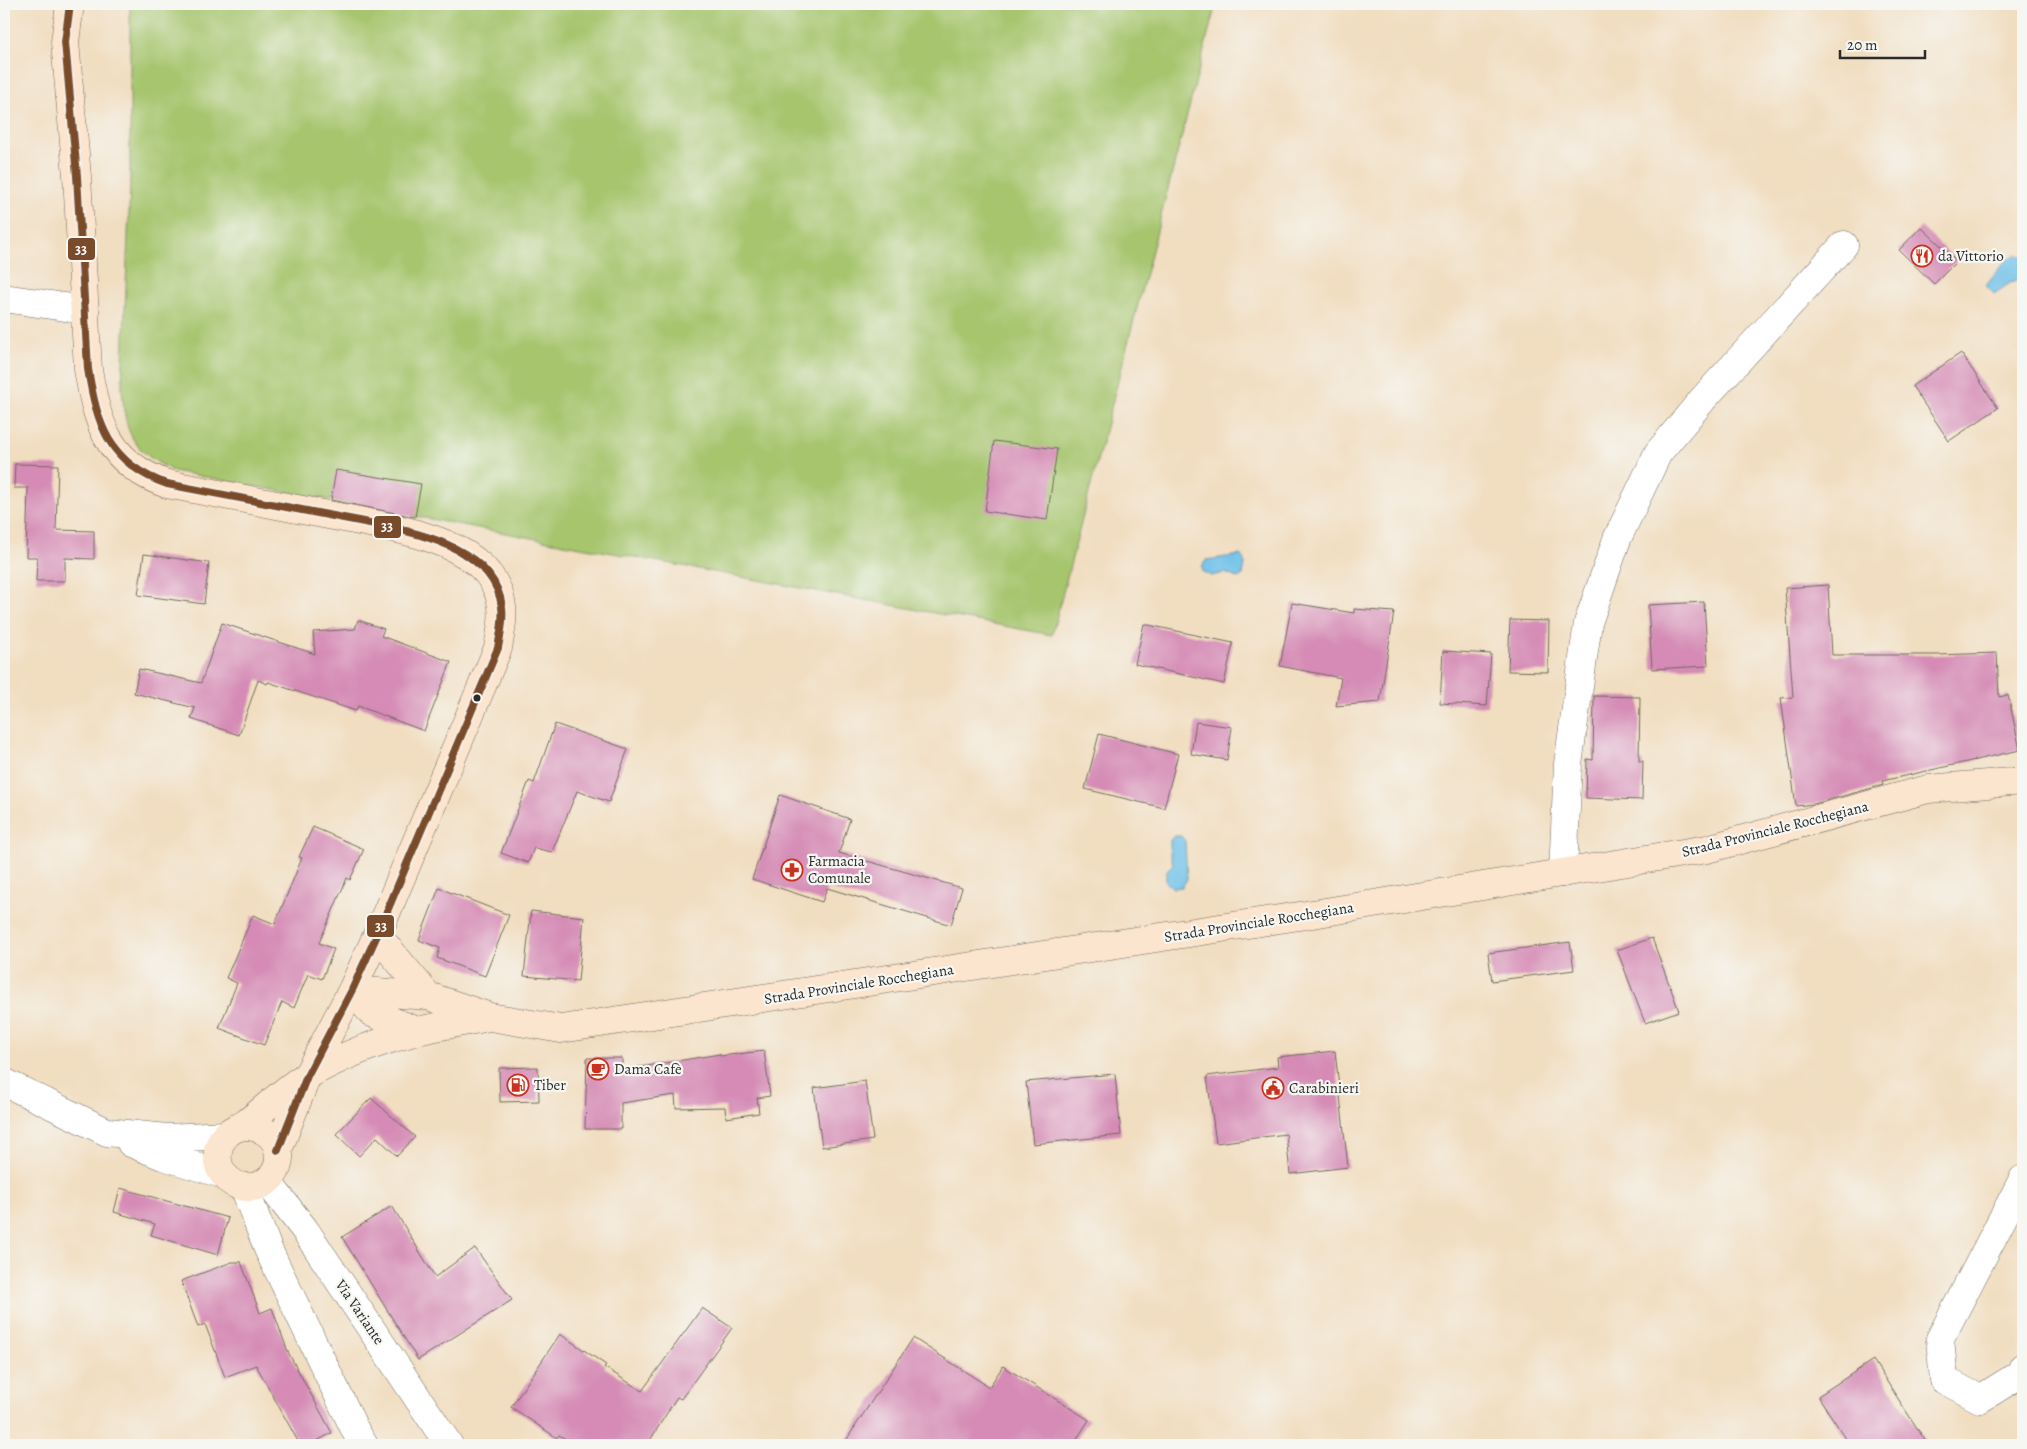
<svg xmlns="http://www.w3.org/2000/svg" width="2027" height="1449" font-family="Alegreya,serif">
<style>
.green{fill:#a6c56d;stroke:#68784c}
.water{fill:#6cc0e8;stroke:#4c768a}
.building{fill:#d58bb5}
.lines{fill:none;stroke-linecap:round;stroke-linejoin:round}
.minor-casing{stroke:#70695f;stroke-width:29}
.tertiary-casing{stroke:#70695f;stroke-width:29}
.secondary-casing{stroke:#70695f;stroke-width:29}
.minor{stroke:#fff;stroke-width:28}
.tertiary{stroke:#fff;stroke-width:28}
.secondary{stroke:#fce5cf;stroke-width:28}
.bus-1-casing{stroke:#f6f6f2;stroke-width:11}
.bus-1{stroke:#7a4b2a;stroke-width:8}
.bus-dot{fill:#2b2b2b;stroke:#f6f6f2;stroke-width:2}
.labels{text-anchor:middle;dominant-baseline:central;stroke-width:4.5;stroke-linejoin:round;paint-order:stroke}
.poi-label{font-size:15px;fill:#2b2b2b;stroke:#f6f6f2;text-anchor:start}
.street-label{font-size:15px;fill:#2b2b2b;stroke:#f6f6f2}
.line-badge{stroke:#f6f6f2;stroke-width:2}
.badge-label{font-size:14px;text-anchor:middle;font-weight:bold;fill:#fff}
</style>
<rect width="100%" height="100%" fill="#f6f6f2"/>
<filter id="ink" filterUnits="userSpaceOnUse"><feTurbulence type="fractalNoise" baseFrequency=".02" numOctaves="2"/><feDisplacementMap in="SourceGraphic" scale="10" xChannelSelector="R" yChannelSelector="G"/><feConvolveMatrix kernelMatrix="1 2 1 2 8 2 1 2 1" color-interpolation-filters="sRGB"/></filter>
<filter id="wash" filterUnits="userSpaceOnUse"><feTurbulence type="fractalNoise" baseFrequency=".0096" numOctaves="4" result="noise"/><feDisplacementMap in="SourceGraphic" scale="20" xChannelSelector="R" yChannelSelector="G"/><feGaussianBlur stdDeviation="1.12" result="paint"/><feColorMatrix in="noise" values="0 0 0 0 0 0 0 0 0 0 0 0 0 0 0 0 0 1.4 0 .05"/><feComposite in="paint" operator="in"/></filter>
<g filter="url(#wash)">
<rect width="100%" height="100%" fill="#f1ddbf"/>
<!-- green -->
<path class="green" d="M 130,4 L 1216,4 L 1052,635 L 173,471 C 130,449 125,433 122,387 L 130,184 Z"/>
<!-- water -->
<path class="water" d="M 2017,255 L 2023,257 L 2023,278 L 2010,283 L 1994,294 L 1987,287 L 1987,283 L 2008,258 Z
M 1240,555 L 1244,558 L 1245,565 L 1243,575 L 1238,578 L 1225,573 L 1211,576 L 1203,572 L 1202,566 L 1206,560 Z
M 1174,836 L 1181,836 L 1185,841 L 1187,879 L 1182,887 L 1173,888 L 1166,882 L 1166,871 L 1173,864 L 1170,853 L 1170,840 Z"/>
<g id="blocks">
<!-- building -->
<path class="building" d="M 1921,227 L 1957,261 L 1934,284 L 1899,250 Z
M 1961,353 L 1998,408 L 1949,441 L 1912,386 Z
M 994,441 L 1057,449 L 1047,520 L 985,511 Z
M 15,464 L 58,465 L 56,530 L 94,531 L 94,559 L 65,558 L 65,581 L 36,581 L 37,557 L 26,557 L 28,488 L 14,488 Z
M 336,470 L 421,484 L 415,517 L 331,500 Z
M 144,554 L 209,563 L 204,604 L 138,595 Z
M 1828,585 L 1832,655 L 1936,655 L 1997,653 L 1999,697 L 2008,695 L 2020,750 L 1882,781 L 1883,785 L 1814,804 L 1796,806 L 1781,698 L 1793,697 L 1785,588 Z
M 1704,602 L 1708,666 L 1652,669 L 1648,605 Z
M 1292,603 L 1354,613 L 1354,609 L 1394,612 L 1380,702 L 1336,706 L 1341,678 L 1280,666 Z
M 358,620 L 384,629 L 381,636 L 451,662 L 424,731 L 358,706 L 356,711 L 268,682 L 267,684 L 258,680 L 239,735 L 191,719 L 195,708 L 134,693 L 139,669 L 201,683 L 222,623 L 315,654 L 313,632 L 355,629 Z
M 1510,620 L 1549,621 L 1548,672 L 1508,671 Z
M 1144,624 L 1233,643 L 1224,684 L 1135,664 Z
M 1443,651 L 1491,654 L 1487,706 L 1440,703 Z
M 1594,696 L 1640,697 L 1639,761 L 1643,761 L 1642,800 L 1586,798 L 1587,759 L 1593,760 Z
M 1196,722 L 1232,727 L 1227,760 L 1191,754 Z
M 555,724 L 628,749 L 609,802 L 577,791 L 552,852 L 534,848 L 528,863 L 501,853 L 529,781 L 534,783 Z
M 1099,734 L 1178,754 L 1164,808 L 1085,789 Z
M 780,795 L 850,819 L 839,853 L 962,888 L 951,925 L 827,888 L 822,902 L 752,879 Z
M 313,827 L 364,849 L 350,880 L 347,878 L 319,943 L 334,949 L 322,979 L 308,974 L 294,1008 L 282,1002 L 264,1045 L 219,1028 L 237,983 L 226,978 L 253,915 L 275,924 L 302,858 L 299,857 Z
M 439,888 L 509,915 L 485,976 L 437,958 L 440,948 L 419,940 Z
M 531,911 L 584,917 L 578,981 L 524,976 Z
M 1652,938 L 1679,1011 L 1645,1023 L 1617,950 Z
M 1570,942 L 1574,970 L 1492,981 L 1488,953 Z
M 764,1051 L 770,1096 L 757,1098 L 759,1113 L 726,1118 L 725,1107 L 676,1108 L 675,1095 L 621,1103 L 621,1129 L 585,1129 L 587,1058 L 622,1058 L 622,1070 L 720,1054 L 720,1056 Z
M 1335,1051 L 1348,1167 L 1290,1174 L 1286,1134 L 1216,1143 L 1207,1076 L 1278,1067 L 1277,1057 Z
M 538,1067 L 539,1101 L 500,1102 L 499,1068 Z
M 1115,1074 L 1121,1135 L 1033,1144 L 1026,1082 Z
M 865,1081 L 873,1140 L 822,1147 L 814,1088 Z
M 371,1098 L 415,1137 L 397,1156 L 377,1137 L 359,1156 L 336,1134 Z
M 120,1188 L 228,1218 L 218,1255 L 151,1235 L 155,1224 L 114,1212 Z
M 392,1206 L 435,1277 L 475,1248 L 512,1300 L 418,1360 L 342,1237 Z
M 232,1262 L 241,1262 L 260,1313 L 272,1308 L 288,1352 L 332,1433 L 309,1445 L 300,1445 L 256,1365 L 225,1377 L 205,1324 L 198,1327 L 181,1281 Z
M 702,1308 L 732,1328 L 681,1399 L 677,1397 L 647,1445 L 576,1445 L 559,1435 L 557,1438 L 511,1407 L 560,1334 L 606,1365 L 604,1367 L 642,1391 Z
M 913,1338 L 989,1387 L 1003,1366 L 1089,1420 L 1073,1445 L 843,1445 Z
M 1873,1360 L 1928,1445 L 1850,1445 L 1818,1396 Z"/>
</g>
</g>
<g filter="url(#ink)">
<use href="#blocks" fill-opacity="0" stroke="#70695f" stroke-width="1"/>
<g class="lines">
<!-- minor casing -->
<g class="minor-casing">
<path id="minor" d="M 4,298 L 85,310
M 1563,873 L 1568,764 L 1588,623 L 1617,539 L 1658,453 L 1703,399 L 1844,245
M 2023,1179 L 1940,1339 L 1944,1380 L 1980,1399 L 2020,1374 L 2023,1367
M 244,1187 L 268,1249 L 356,1432 L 364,1445"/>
</g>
<!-- tertiary casing -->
<g class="tertiary-casing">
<path id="tertiary" d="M 4,1082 L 107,1132 L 167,1138 L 226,1135
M 131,1143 L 163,1156 L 222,1174
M 267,1181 L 305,1230 L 449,1445"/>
</g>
<!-- secondary casing -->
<g class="secondary-casing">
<path id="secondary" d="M 70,4 L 65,42 L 77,176 L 88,369 C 97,425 109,464 167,484 L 380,525 C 426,535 495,551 502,607 C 504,621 500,635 498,648 L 377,935 L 352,990 L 307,1076 L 278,1150
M 377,935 L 428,996
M 352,990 L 428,996 L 490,1017 L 561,1029 L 1319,913 L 1707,849 L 1928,789 L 2023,781
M 352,990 L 372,1013 L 417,1031
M 243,1126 C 290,1126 289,1182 252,1187 C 243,1188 234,1185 228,1179 C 215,1168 214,1147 226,1135 C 231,1129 239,1128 245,1124 C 265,1109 288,1086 308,1075 C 342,1056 380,1041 418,1031 C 441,1025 465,1022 488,1017"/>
</g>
<!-- minor -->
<use href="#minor" class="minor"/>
<!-- tertiary -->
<use href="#tertiary" class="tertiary"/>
<!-- secondary -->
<use href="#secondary" class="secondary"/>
<!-- bus-1 casing -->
<g class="bus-1-casing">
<path id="bus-1" d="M 70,4 L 65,42 L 77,176 L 88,369 C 97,425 109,464 167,484 L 380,525 C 426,535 495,551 502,607 C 504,621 500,635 498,648 L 377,935 L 352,990 L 307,1076 L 278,1150"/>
</g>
<!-- bus-1 -->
<use href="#bus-1" class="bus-1"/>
</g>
</g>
<!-- icons -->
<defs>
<g id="restaurant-ring" transform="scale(1.125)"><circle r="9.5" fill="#f6f6f2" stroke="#c8321e" stroke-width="1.5"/><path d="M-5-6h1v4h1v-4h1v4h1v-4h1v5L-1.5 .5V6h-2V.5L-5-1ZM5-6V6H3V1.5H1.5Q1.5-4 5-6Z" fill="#c8321e"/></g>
<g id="pharmacy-ring" transform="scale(1.125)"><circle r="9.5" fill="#f6f6f2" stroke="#c8321e" stroke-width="1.5"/><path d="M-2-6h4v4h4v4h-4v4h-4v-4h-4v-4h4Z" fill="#c8321e"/></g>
<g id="cafe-ring" transform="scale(1.125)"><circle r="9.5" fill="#f6f6f2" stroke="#c8321e" stroke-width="1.5"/><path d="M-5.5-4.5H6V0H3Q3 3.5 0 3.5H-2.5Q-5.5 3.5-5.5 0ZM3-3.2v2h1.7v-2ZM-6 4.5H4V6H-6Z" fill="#c8321e"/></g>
<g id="fuel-ring" transform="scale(1.125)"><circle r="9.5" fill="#f6f6f2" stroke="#c8321e" stroke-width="1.5"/><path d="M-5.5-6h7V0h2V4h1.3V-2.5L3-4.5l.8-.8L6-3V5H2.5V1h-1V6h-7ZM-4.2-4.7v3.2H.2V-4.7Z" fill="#c8321e"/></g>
<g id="civic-ring" transform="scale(1.125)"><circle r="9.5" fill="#f6f6f2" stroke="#c8321e" stroke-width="1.5"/><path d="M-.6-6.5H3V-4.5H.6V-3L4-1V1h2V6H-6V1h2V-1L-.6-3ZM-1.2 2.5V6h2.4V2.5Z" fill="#c8321e"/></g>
</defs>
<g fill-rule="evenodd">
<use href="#restaurant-ring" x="1922" y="256"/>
<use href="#pharmacy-ring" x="792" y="870"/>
<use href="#cafe-ring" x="598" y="1069"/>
<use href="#fuel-ring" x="518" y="1085"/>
<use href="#civic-ring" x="1273" y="1088"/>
</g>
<!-- markers -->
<circle class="bus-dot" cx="477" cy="698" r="4.5"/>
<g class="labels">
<!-- poi labels -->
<g class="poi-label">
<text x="1938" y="256">da Vittorio</text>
<text x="808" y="861">Farmacia<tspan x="808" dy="17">Comunale</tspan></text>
<text x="614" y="1069">Dama Cafè</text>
<text x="534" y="1085">Tiber</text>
<text x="1289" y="1088">Carabinieri</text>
</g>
<!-- street labels -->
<g class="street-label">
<text transform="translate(1775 829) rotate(-14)">Strada Provinciale Rocchegiana</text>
<text transform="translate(1259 922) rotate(-9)">Strada Provinciale Rocchegiana</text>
<text transform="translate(859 984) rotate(-9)">Strada Provinciale Rocchegiana</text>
<text transform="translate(360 1312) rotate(56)">Via Variante</text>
</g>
</g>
<g class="line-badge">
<rect x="67" y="237" width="29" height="24" rx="5" fill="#7a4b2a"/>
<rect x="373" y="515" width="29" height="24" rx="5" fill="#7a4b2a"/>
<rect x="366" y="914" width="29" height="24" rx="5" fill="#7a4b2a"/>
</g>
<g class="badge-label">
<text x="81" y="254">33</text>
<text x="387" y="531">33</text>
<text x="381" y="931">33</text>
</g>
<!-- margin -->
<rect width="2027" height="1449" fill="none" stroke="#f6f6f2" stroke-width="20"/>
<!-- scale -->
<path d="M1840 50v8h85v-8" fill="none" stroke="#2b2b2b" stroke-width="2.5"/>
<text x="1847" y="50" font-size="15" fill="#2b2b2b" stroke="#f6f6f2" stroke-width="4" paint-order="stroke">20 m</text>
</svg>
